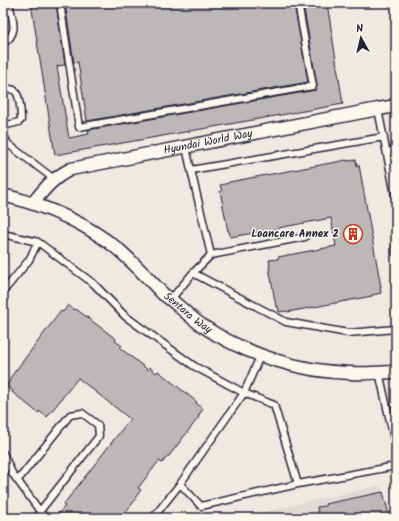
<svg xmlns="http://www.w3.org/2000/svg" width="399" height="521" font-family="Kalam,sans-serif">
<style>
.built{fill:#dfdbd5}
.building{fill:#bcb8b8;stroke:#22223b}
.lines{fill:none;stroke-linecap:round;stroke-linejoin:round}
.service-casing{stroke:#22223b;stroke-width:9}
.minor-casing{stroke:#22223b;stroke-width:15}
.service{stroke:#fbf7ec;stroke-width:6}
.minor{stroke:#fbf7ec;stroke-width:12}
.labels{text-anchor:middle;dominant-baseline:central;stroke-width:3;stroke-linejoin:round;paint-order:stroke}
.street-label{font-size:11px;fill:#22223b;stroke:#fbf7ec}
.poi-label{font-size:11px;font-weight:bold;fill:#22223b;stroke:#fbf7ec;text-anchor:end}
</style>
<rect width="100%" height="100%" fill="#eeeae2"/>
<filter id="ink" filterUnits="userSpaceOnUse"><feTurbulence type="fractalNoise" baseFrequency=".025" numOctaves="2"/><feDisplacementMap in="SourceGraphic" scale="8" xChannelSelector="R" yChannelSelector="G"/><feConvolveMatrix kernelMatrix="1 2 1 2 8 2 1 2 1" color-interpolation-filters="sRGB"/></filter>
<g filter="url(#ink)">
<!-- built -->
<path class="built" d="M 381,485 L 390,518 L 237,518 Z"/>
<!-- building -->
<path class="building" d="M 31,3 L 56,3 L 65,65 L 57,66 L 69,138 L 89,134 L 88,130 L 316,90 L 317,85 L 303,3 L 327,3 L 343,104 L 55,155 Z
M 65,3 L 294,3 L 308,82 L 87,121 L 78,62 L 74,63 Z
M 347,160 L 347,161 L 356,160 L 357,166 L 359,165 L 381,287 L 380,287 L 381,293 L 372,295 L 372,296 L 288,312 L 287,311 L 279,312 L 278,306 L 276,307 L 269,267 L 270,266 L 269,260 L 278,259 L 278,257 L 336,246 L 331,218 L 278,228 L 278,229 L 230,237 L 229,231 L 228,231 L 220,191 L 222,191 L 220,185 L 229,183 L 229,182 Z
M 68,305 L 75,310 L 76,309 L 116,339 L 115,341 L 122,346 L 120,348 L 148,370 L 149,367 L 156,373 L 158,371 L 197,402 L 196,403 L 203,409 L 198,416 L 199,417 L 169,456 L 168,456 L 162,463 L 159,461 L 138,488 L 141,490 L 135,498 L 136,499 L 121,518 L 65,518 L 59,513 L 65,506 L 63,505 L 130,419 L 78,378 L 47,417 L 39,411 L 38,413 L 12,392 L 13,391 L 6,386 L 11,379 L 10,378 L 61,311 L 63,312 Z
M 383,492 L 390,518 L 319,518 L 317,507 L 326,506 L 325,504 Z"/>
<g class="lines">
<!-- service casing -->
<g class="service-casing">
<path id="service" d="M 60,3 L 79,127 L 313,86 L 298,3
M 3,43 C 20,34 12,18 9,3
M 3,90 C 7,89 12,88 15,91 C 20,95 21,114 21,120 L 19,122 L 3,126
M 378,109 L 396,200
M 3,134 L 8,144 L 54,179
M 186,147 L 191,170
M 387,152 L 396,150
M 3,234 L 38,242 L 94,284 L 125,316 L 194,366 L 244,393 L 274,405 L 298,484
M 396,246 L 396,253
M 211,255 L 305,237
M 193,273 L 286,322 L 348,333 L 396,329
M 3,292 L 29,260 L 38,242
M 171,299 L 193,273 L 211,255 L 191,170 L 384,137
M 379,372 L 396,448
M 3,453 L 12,473 L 45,518
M 18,480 L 70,415 L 82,413 L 98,425 L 99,436 L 40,511
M 180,484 L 201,506 L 298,484 L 396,466
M 153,518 L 180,484 L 244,393 L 261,354"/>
</g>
<!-- minor casing -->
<g class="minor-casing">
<g id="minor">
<path id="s1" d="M 3,195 C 44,205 86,223 119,250 C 135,264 149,279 163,294 C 177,303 189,317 203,326 C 244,354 301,372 350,373 C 365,374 381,372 396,372"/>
<path id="s2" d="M 33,203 C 45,188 53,178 71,169 L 378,109 L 390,107 L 396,104"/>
</g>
</g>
<!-- service -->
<use href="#service" class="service"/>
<!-- minor -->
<use href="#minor" class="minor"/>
</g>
</g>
<!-- icons -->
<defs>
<g id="building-ring" transform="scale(1)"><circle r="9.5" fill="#fbf7ec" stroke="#c8321e" stroke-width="1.5"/><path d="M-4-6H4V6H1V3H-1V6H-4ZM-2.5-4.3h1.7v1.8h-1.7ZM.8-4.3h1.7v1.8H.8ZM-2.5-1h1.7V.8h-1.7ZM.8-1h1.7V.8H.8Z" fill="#c8321e"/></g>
</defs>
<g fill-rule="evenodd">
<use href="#building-ring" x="353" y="234"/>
</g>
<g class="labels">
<!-- street labels -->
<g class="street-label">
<text stroke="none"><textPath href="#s2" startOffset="191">Hyundai World Way</textPath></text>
<text stroke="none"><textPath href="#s1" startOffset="223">Sentara Way</textPath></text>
</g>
<!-- poi labels -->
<g class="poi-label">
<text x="339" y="234">Loancare Annex 2</text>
</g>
</g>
<!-- margin -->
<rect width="399" height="521" fill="none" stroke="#fbf7ec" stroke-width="16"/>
<rect x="8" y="8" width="383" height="505" fill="none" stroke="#22223b" stroke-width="1.5" filter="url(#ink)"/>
<!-- north arrow -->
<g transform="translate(361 38) rotate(352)" stroke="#fbf7ec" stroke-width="3" paint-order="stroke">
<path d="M0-3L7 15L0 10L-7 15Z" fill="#22223b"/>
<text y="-6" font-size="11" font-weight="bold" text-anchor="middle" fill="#22223b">N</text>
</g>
</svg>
